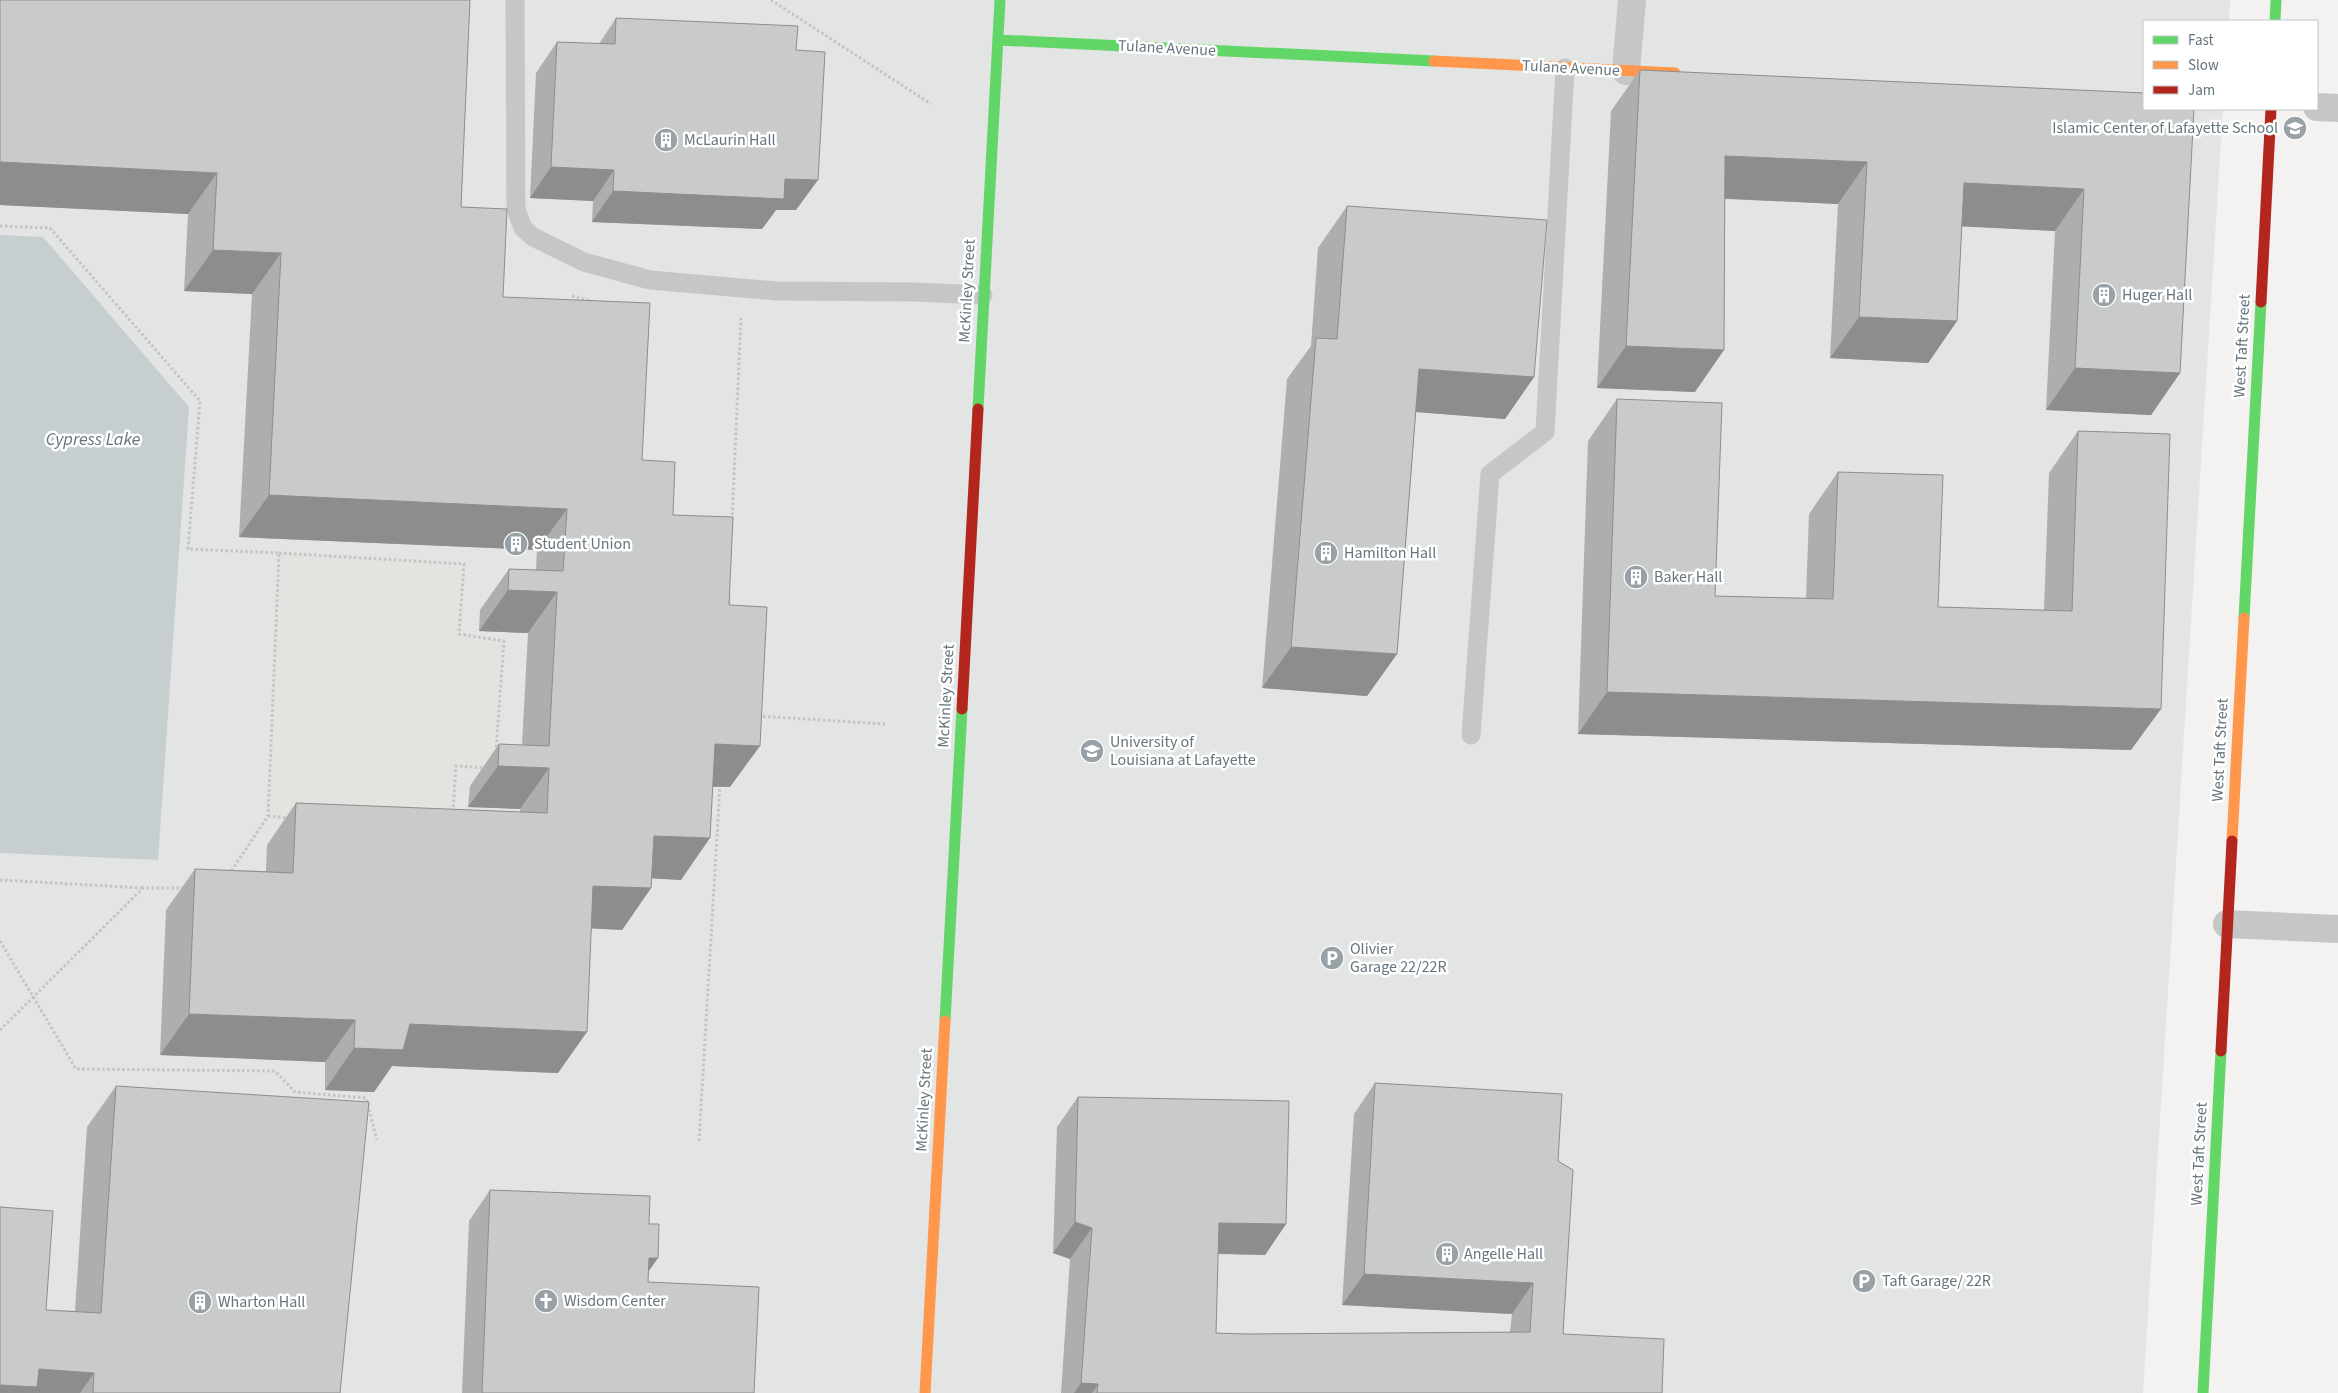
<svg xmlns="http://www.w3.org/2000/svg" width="2338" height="1393" font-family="'Source Sans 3',sans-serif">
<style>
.built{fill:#e3e4e4}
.green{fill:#e1e4df}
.water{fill:#c6ced0}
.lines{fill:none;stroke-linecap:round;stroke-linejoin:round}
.path{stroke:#c3c4c5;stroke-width:3;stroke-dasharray:2.5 2.5;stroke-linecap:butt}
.lane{stroke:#c5c7c7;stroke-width:19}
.street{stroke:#c5c7c7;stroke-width:28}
.fast{stroke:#63d668;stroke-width:11}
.slow{stroke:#ff974d;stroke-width:11}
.jam{stroke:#b3261e;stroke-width:11}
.wall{fill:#adaeae}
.shaded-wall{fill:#8d8d8d}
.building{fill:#c9caca;stroke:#8d8d8d}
.labels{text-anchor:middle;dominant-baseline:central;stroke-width:5;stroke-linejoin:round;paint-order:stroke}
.street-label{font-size:16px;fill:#66757e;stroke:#fff}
.poi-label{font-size:16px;fill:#66757e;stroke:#fff;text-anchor:start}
.water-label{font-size:18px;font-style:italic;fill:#62767b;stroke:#fff}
</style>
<rect width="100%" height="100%" fill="#f3f2f1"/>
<!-- built -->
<path class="built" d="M 0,0 L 2230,0 L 2229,21 L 2144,21 L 2144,109 L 2223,109 L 2143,1393 L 0,1393 Z"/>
<!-- green -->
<path class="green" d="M 279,553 L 464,564 L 459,634 L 504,641 L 495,768 L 456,766 L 453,828 L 268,816 Z"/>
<!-- water -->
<path class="water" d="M 0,235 L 43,237 L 189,407 L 158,860 L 0,853 Z"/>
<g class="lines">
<!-- path -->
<path class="path" d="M 771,0 L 931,104
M 0,226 L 50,228 L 200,401 L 188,549 L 279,553 L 268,816 L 230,873
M 572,296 L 592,301
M 732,520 L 741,318
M 279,553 L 464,564 L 459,634 L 504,641 L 496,751
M 729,609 L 729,593
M 758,716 L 885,724
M 453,812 L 456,766 L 486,768
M 268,816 L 288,818
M 0,880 L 143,888
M 0,941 L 76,1069 L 275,1071 L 295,1092 L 366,1098 L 377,1140
M 0,1030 L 143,888 L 184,888
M 699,1141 L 720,785"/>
<!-- lane -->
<path class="lane" d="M 515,0 L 516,209 L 523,228 L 533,237 L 584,262 L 650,280 L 776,291 L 914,292 L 983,295
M 1471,735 L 1490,474 L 1545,432 L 1565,68"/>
<!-- street -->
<path class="street" d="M 1626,71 L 1632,0
M 2317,107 L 2338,108
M 2227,924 L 2338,929"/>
<!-- fast -->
<path class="fast" d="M 2275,21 L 2276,0
M 998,40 L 1434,61
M 978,409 L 1000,0
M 2244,618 L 2261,302
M 945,1021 L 962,709
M 2203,1393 L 2221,1051"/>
<!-- slow -->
<path class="slow" d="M 1434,61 L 1675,73
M 2232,841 L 2244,618
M 925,1393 L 945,1021"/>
<!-- jam -->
<path class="jam" d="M 2261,302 L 2271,109
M 962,709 L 978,409
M 2221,1051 L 2232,841"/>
</g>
<!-- wall -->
<path class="wall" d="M 0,0 L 461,207 L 503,297 L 642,460 L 673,515 L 729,605 L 730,787 L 713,787 L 681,880 L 652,878 L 651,888 L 622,930 L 591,928 L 558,1073 L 392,1066 L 374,1092 L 325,1090 L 325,1062 L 160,1055 L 166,910 L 195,869 L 266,871 L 267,845 L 296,803 L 520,812 L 520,809 L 468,807 L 470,786 L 499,744 L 522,745 L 528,633 L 479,631 L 480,610 L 509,569 L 536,570 L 537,550 L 239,537 L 252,294 L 184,291 L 188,214 L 0,205 Z
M 616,18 L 796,50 L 796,210 L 776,210 L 762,229 L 592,222 L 593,201 L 530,198 L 536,73 L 557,42 L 599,44 Z
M 1640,70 L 2144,93 L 2180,373 L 2151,415 L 2046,410 L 2055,231 L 1962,226 L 1957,321 L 1928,363 L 1830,358 L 1838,204 L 1725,199 L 1695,392 L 1597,388 L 1611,111 Z
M 1347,206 L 1534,377 L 1505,419 L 1416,412 L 1397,654 L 1367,696 L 1262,688 L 1287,379 L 1311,346 L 1318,248 Z
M 1617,399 L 1715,596 L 1806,598 L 1809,514 L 1838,472 L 1938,607 L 2044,610 L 2049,473 L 2078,431 L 2131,750 L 1578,734 L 1588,441 Z
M 1375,1083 L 1558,1161 L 1563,1334 L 1662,1393 L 1061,1393 L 1070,1259 L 1053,1253 L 1057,1127 L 1078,1097 L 1286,1224 L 1265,1255 L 1218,1254 L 1216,1333 L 1246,1334 L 1510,1332 L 1512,1314 L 1342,1305 L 1354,1114 Z
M 116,1086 L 340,1393 L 0,1393 L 46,1310 L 75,1311 L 87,1127 Z
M 490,1190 L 649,1224 L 648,1282 L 754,1393 L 462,1393 L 469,1221 Z"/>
<!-- shaded-wall -->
<path class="shaded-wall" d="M 1725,156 L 1867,162 L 1838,204 L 1696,197 Z
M 0,162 L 217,173 L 188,214 L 0,205 Z
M 551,167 L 614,170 L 593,201 L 530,198 Z
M 785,179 L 818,180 L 796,210 L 776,210 L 762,229 L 592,222 L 613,191 Z
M 1964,183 L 2084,189 L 2055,231 L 1935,225 Z
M 213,250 L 281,253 L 252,294 L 184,291 Z
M 1859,317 L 1957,321 L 1928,363 L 1830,358 Z
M 1626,346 L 1724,350 L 1695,392 L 1597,388 Z
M 2075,368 L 2180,373 L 2151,415 L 2046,410 Z
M 1419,369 L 1534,377 L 1505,419 L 1390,410 Z
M 269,495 L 567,509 L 537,550 L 239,537 Z
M 508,590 L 557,592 L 528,633 L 479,631 Z
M 1291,647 L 1397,654 L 1367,696 L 1262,688 Z
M 1607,692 L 2161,709 L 2131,750 L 1578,734 Z
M 715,744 L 760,746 L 730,787 L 685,786 Z
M 498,766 L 549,768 L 520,809 L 468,807 Z
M 654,836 L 710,838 L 681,880 L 625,877 Z
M 593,886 L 651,888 L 622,930 L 564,927 Z
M 189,1014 L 355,1020 L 325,1062 L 160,1055 Z
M 410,1024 L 587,1032 L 558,1073 L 392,1066 L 374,1092 L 325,1090 L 354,1048 Z
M 1075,1222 L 1092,1228 L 1070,1259 L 1053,1253 Z
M 1219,1223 L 1286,1224 L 1265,1255 L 1197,1253 Z
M 649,1258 L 658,1258 L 636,1289 Z
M 1364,1274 L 1533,1283 L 1512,1314 L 1342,1305 Z
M 39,1369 L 94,1373 L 80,1393 L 0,1393 L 0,1385 Z
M 1081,1383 L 1098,1384 L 1092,1393 L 1074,1393 Z"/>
<!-- building -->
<path class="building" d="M 0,0 L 470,0 L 461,207 L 507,209 L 503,297 L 650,303 L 642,460 L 675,462 L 673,515 L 733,517 L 729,605 L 767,607 L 760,746 L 715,744 L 710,838 L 654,836 L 651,888 L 593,886 L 587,1032 L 410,1024 L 403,1050 L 354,1048 L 355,1020 L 189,1014 L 195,869 L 293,873 L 296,803 L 547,813 L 549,768 L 498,766 L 499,744 L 549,746 L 557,592 L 508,590 L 509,569 L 563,571 L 567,509 L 269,495 L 281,253 L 213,250 L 217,173 L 0,162 Z
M 616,18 L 798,26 L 796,50 L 825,52 L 818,180 L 785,179 L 784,199 L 613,191 L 614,170 L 551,167 L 557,42 L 615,44 Z
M 1640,70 L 2144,93 L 2144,109 L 2194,109 L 2180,373 L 2075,368 L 2084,189 L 1964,183 L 1957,321 L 1859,317 L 1867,162 L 1725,156 L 1724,350 L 1626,346 Z
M 1347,206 L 1547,220 L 1534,377 L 1419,369 L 1397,654 L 1291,647 L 1316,338 L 1337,339 Z
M 1617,399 L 1722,403 L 1715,596 L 1833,599 L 1838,472 L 1943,475 L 1938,607 L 2072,611 L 2078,431 L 2170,434 L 2161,709 L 1607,692 Z
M 1375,1083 L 1562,1094 L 1558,1161 L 1573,1170 L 1563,1334 L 1664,1339 L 1662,1393 L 1097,1393 L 1098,1384 L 1081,1383 L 1092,1228 L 1075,1222 L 1078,1097 L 1289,1101 L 1286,1224 L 1219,1223 L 1216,1333 L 1246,1334 L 1530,1332 L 1533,1283 L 1364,1274 Z
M 116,1086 L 369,1102 L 340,1393 L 93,1393 L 94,1373 L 39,1369 L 37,1387 L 0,1385 L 0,1207 L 53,1211 L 46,1310 L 101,1313 Z
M 490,1190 L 650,1196 L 649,1224 L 659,1224 L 658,1258 L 649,1258 L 648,1282 L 759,1287 L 754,1393 L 482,1393 Z"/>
<!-- icons -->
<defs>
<g id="school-disc" transform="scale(1.25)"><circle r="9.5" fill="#97a1a6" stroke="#fff"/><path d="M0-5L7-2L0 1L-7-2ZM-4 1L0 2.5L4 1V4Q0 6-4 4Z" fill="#fff"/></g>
<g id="building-disc" transform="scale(1.25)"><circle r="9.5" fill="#97a1a6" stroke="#fff"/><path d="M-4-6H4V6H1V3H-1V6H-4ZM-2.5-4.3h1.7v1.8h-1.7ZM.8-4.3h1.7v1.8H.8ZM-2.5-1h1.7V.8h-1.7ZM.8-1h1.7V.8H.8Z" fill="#fff"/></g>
<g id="university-disc" transform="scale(1.25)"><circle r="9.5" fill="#97a1a6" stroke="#fff"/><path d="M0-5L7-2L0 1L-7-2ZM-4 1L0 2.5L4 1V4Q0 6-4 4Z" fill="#fff"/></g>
<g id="parking-disc" transform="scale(1.25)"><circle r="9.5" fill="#97a1a6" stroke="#fff"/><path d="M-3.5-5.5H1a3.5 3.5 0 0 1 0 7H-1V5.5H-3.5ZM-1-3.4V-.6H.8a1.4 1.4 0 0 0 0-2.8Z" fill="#fff"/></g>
<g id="church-disc" transform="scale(1.25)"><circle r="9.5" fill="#97a1a6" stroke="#fff"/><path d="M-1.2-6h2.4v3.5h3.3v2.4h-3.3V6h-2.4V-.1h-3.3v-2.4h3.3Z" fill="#fff"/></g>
</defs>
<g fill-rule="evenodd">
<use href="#school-disc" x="2295" y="128"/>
<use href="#building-disc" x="666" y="140"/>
<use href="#building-disc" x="2104" y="295"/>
<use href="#building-disc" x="516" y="544"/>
<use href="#building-disc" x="1326" y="553"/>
<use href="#building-disc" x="1636" y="577"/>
<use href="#university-disc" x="1092" y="751"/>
<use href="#parking-disc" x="1332" y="958"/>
<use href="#building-disc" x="1447" y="1254"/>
<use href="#parking-disc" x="1864" y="1281"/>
<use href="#church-disc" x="546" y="1301"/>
<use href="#building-disc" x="200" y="1302"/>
</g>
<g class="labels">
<!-- street labels -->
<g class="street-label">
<text transform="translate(1167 48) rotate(3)">Tulane Avenue</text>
<text transform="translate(1571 68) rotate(3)">Tulane Avenue</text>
<text transform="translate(967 291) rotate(-87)">McKinley Street</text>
<text transform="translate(2242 346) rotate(-87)">West Taft Street</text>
<text transform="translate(946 696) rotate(-87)">McKinley Street</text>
<text transform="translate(2220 750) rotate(-87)">West Taft Street</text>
<text transform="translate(924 1100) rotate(-87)">McKinley Street</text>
<text transform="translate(2199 1154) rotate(-87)">West Taft Street</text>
</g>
<!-- poi labels -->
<g class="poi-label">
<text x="2278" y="128" text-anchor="end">Islamic Center of Lafayette School</text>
<text x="684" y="140">McLaurin Hall</text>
<text x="2122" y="295">Huger Hall</text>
<text x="534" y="544">Student Union</text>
<text x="1344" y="553">Hamilton Hall</text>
<text x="1654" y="577">Baker Hall</text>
<text x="1110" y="742">University of<tspan x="1110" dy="18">Louisiana at Lafayette</tspan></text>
<text x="1350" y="949">Olivier<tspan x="1350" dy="18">Garage 22/22R</tspan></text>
<text x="1464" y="1254">Angelle Hall</text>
<text x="1882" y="1281">Taft Garage/ 22R</text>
<text x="564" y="1301">Wisdom Center</text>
<text x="218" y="1302">Wharton Hall</text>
</g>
<!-- water labels -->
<g class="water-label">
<text x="93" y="439">Cypress Lake</text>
</g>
</g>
<!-- legend -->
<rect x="2143" y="20" width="175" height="90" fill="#ffffff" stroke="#c2c8cb"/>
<rect x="2153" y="36" width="25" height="8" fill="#63d668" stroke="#c2c8cb"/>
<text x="2188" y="45" font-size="15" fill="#66757e">Fast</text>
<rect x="2153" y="61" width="25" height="8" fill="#ff974d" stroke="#c2c8cb"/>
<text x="2188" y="70" font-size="15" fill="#66757e">Slow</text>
<rect x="2153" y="86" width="25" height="8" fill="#b3261e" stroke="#c2c8cb"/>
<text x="2188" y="95" font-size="15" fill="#66757e">Jam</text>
</svg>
